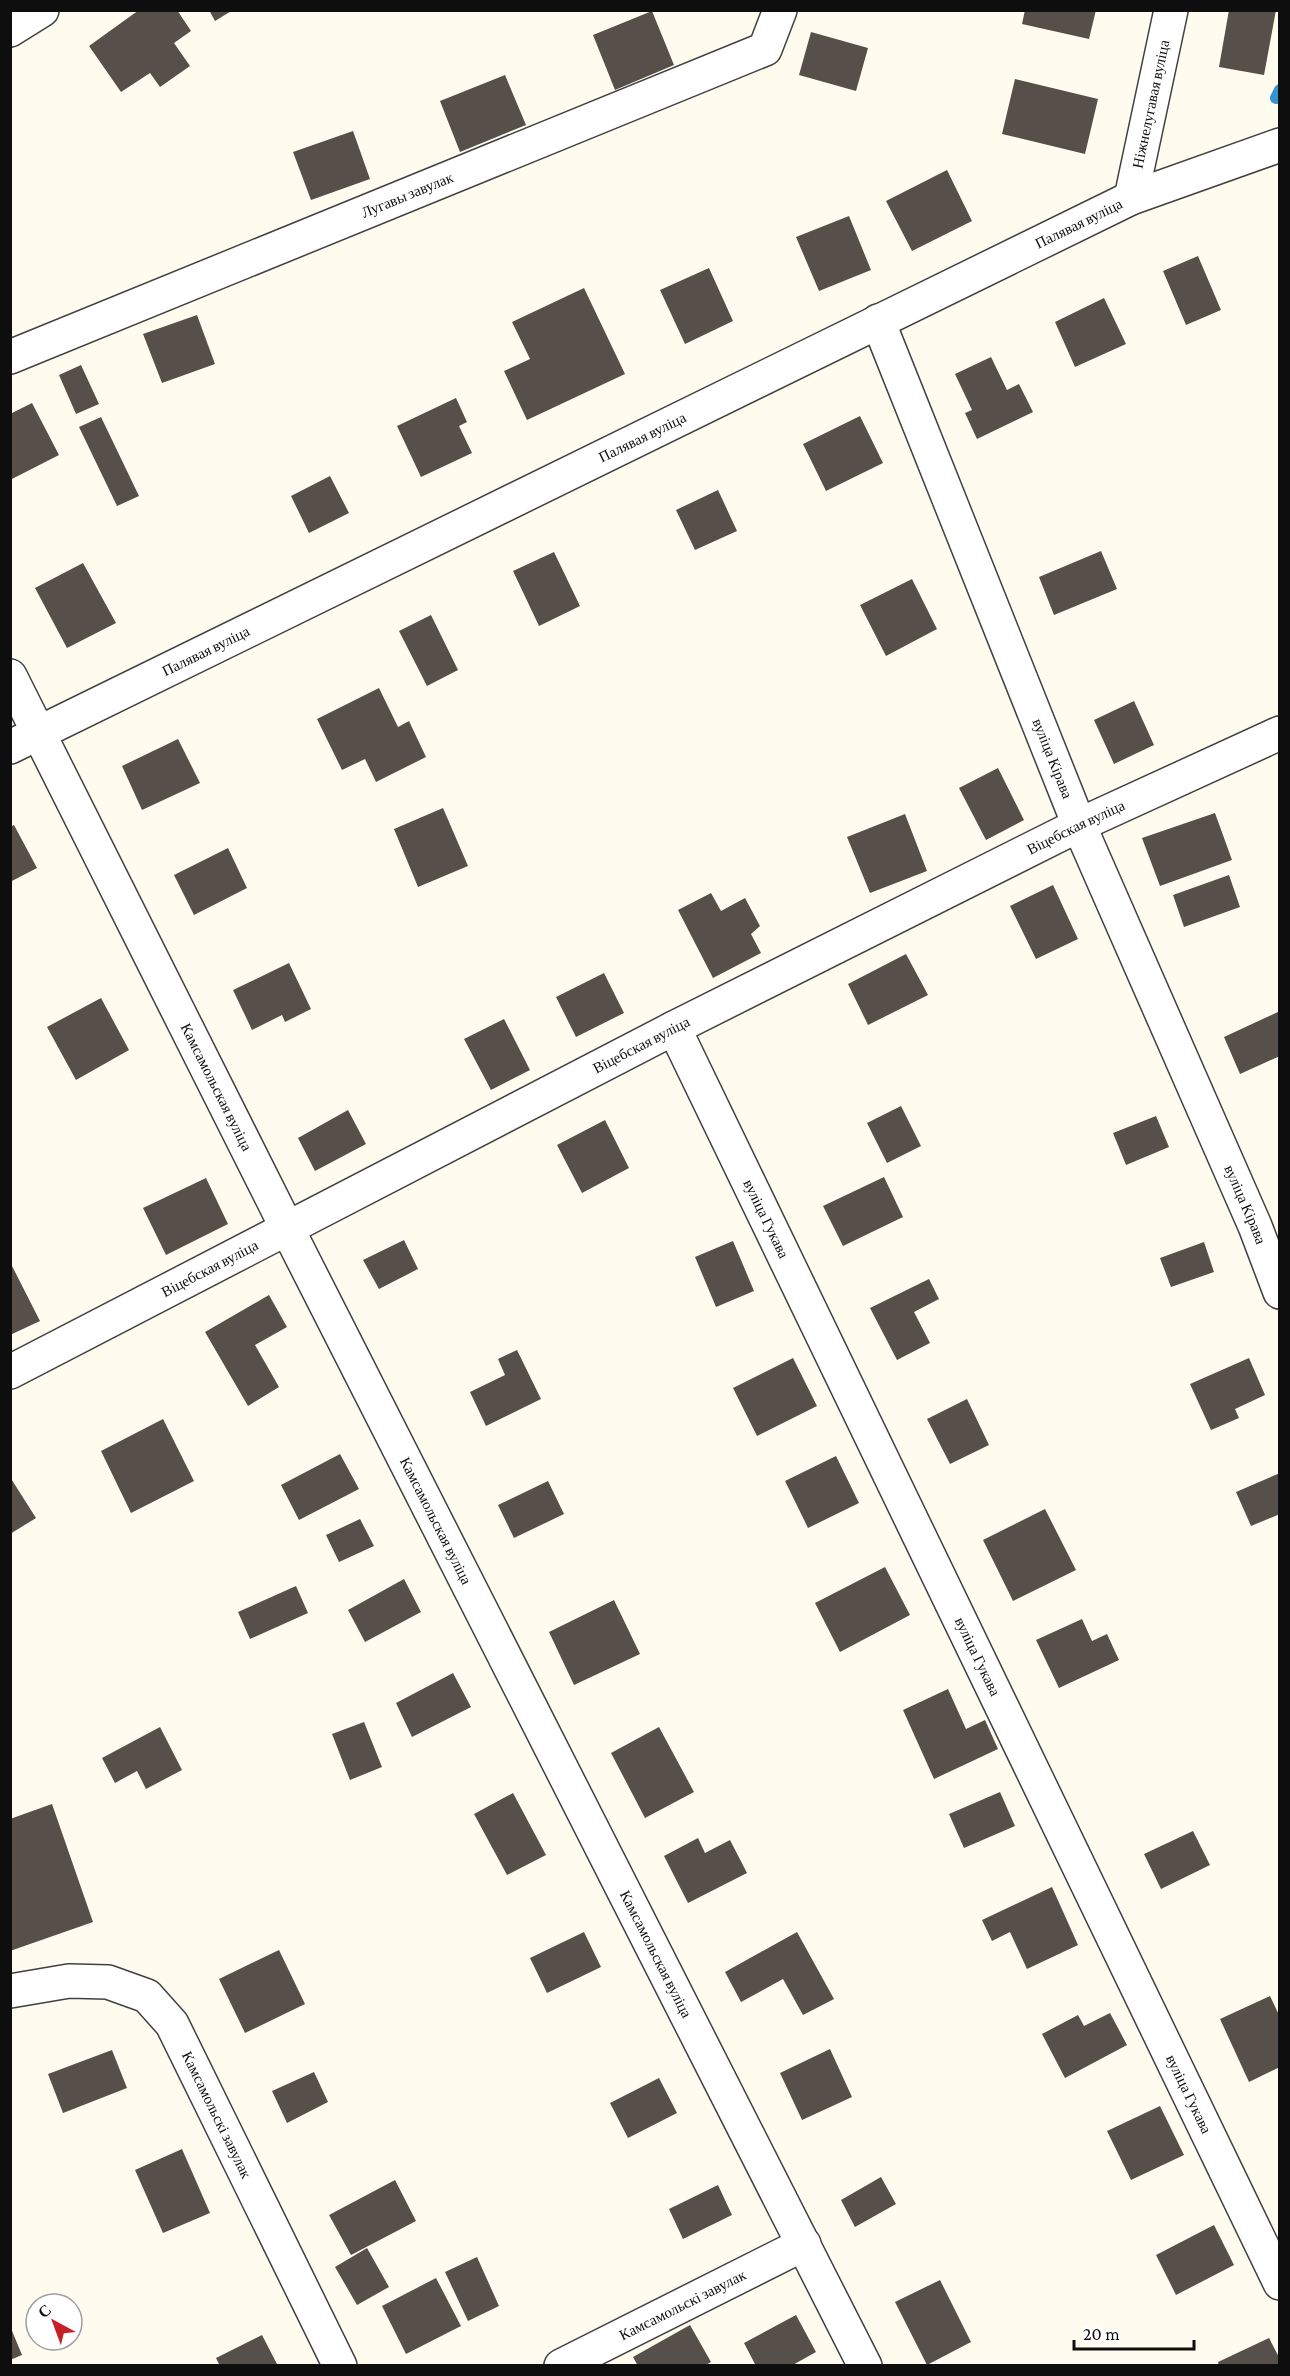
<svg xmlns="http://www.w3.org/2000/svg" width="1290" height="2376" font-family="'Crimson Pro',serif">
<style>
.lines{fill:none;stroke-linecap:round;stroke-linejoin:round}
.stream{stroke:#3595d3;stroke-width:12}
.building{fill:#574f4a}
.street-casing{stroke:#414141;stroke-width:36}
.street{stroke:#fff;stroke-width:33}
.labels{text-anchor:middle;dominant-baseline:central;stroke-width:6;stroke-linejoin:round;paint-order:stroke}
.street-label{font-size:15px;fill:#0e0e0e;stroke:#fff}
</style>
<rect width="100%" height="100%" fill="#fffcef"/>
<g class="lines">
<!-- stream -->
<path class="stream" d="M 1276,98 L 1280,90"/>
</g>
<!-- building -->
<path class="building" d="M 139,10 L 177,10 L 191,31 L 174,43 L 190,66 L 160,87 L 150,73 L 121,92 L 89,46 Z
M 209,10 L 233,10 L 215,21 Z
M 1025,10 L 1096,10 L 1089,39 L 1022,24 Z
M 1229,10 L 1276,10 L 1264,75 L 1219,67 Z
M 652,11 L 674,65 L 615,90 L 593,35 Z
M 811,32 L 868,48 L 856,91 L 799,75 Z
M 505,75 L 526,125 L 460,152 L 440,101 Z
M 1015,79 L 1098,99 L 1085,154 L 1002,134 Z
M 353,131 L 370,179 L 311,200 L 293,152 Z
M 947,170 L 972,221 L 912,251 L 886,201 Z
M 849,216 L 871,270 L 819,291 L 796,237 Z
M 1198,256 L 1221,310 L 1186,325 L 1163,271 Z
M 709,268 L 733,321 L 685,344 L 660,290 Z
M 584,288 L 625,374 L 527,420 L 504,371 L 530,359 L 512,322 Z
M 1104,298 L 1126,344 L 1075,367 L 1055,322 Z
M 197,315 L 215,364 L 162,383 L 143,334 Z
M 991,357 L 1007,390 L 1019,384 L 1033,412 L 977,439 L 965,413 L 972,410 L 955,374 Z
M 81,365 L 99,404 L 76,414 L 59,375 Z
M 456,398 L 467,422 L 459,426 L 472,453 L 421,477 L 397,426 Z
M 32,403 L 59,455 L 10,480 L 10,414 Z
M 860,416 L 883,463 L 826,491 L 803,444 Z
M 101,417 L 139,496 L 117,506 L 79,427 Z
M 330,476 L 349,513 L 309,533 L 291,496 Z
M 718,490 L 737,531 L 695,550 L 676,510 Z
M 1101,551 L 1117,589 L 1054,615 L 1039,577 Z
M 554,552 L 580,606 L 539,626 L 513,571 Z
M 83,563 L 116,623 L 67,648 L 35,588 Z
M 912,579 L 937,629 L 886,656 L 860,605 Z
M 431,615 L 458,670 L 427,686 L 399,631 Z
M 379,688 L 398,727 L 409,721 L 426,757 L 376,782 L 365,759 L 342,770 L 317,719 Z
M 1134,701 L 1154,745 L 1114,764 L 1094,720 Z
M 178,739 L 200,783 L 142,810 L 122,766 Z
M 998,768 L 1024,820 L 986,840 L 959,788 Z
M 443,808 L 468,866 L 418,887 L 394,829 Z
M 1215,813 L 1232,860 L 1160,886 L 1142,838 Z
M 905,814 L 927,871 L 870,893 L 847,837 Z
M 14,825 L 37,868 L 10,882 L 10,827 Z
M 228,848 L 247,888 L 194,915 L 174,875 Z
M 1229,875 L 1240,907 L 1184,927 L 1173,895 Z
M 1053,885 L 1078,939 L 1036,959 L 1010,906 Z
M 711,893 L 721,911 L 745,898 L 760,926 L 751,934 L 761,953 L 713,978 L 678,910 Z
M 906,954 L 928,995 L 868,1025 L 848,984 Z
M 289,963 L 311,1009 L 285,1022 L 282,1015 L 252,1030 L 233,990 Z
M 604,973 L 624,1013 L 576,1037 L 556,997 Z
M 101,998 L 129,1050 L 76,1080 L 47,1027 Z
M 1280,1011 L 1280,1056 L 1240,1074 L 1224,1037 Z
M 504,1019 L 530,1070 L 491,1090 L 464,1039 Z
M 901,1106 L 921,1146 L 887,1163 L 867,1123 Z
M 348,1110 L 366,1144 L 315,1171 L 298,1138 Z
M 1156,1116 L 1169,1147 L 1126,1165 L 1113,1133 Z
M 605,1120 L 629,1168 L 582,1193 L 557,1145 Z
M 884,1177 L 903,1217 L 843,1246 L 823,1206 Z
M 206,1178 L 228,1224 L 166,1255 L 143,1208 Z
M 404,1240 L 418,1269 L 379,1289 L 363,1260 Z
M 733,1241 L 754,1291 L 716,1307 L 695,1257 Z
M 1204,1242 L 1214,1272 L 1171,1287 L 1160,1258 Z
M 10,1262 L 40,1321 L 10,1335 Z
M 929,1279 L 939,1299 L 914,1312 L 930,1343 L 897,1360 L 870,1308 Z
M 269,1295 L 287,1327 L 255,1345 L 279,1387 L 248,1406 L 205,1332 Z
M 517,1350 L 541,1399 L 486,1426 L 470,1392 L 505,1375 L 498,1359 Z
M 793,1358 L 817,1406 L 757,1436 L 733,1388 Z
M 1249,1358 L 1265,1395 L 1235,1409 L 1239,1418 L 1211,1430 L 1190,1384 Z
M 967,1399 L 989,1445 L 950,1464 L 927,1419 Z
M 163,1419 L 194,1481 L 131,1513 L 101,1451 Z
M 340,1454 L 359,1489 L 299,1520 L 281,1485 Z
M 836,1456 L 859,1503 L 808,1528 L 785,1481 Z
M 1280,1473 L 1280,1514 L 1251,1526 L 1236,1492 Z
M 10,1477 L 36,1518 L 10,1534 Z
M 548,1481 L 564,1514 L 514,1538 L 498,1505 Z
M 1045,1509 L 1076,1570 L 1013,1601 L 983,1540 Z
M 360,1519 L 374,1546 L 339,1562 L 326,1535 Z
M 885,1567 L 910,1615 L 840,1652 L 815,1603 Z
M 404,1579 L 421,1612 L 365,1642 L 348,1610 Z
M 296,1586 L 308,1613 L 250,1639 L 238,1612 Z
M 614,1600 L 640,1654 L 574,1685 L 549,1632 Z
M 1082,1619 L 1092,1641 L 1107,1634 L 1119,1660 L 1059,1688 L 1036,1640 Z
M 453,1673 L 471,1707 L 412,1737 L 396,1703 Z
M 948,1689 L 966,1729 L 985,1720 L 998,1749 L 934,1779 L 903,1710 Z
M 364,1722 L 382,1767 L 350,1780 L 332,1734 Z
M 160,1727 L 182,1770 L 146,1789 L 137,1771 L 115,1783 L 102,1758 Z
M 659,1727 L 694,1792 L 645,1818 L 611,1753 Z
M 1000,1792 L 1015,1826 L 964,1848 L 949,1814 Z
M 513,1793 L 546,1855 L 507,1875 L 474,1814 Z
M 52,1804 L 93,1922 L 10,1951 L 10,1819 Z
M 1193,1831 L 1210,1865 L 1161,1889 L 1144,1854 Z
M 698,1838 L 705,1853 L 730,1840 L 747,1873 L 688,1903 L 664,1856 Z
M 1052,1887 L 1078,1945 L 1027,1969 L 1010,1932 L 992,1941 L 982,1920 Z
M 584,1932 L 601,1967 L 547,1993 L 530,1958 Z
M 797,1932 L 834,1999 L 803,2015 L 783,1979 L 741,2002 L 725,1972 Z
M 279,1950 L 305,2004 L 245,2033 L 219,1979 Z
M 1270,1996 L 1280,2017 L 1280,2067 L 1249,2082 L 1220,2019 Z
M 1110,2013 L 1127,2045 L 1065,2078 L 1042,2034 L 1078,2015 L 1084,2026 Z
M 830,2049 L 852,2097 L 802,2120 L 780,2073 Z
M 112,2050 L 127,2088 L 63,2113 L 48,2074 Z
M 314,2072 L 328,2102 L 287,2123 L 272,2091 Z
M 659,2078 L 677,2113 L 628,2138 L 610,2103 Z
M 1160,2106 L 1184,2155 L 1131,2180 L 1107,2131 Z
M 182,2149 L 210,2213 L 163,2233 L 135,2170 Z
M 881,2177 L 896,2204 L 855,2227 L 841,2200 Z
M 395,2180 L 416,2221 L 351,2255 L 329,2215 Z
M 718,2185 L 732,2215 L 683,2239 L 669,2209 Z
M 1214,2225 L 1234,2265 L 1176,2295 L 1156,2255 Z
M 367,2248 L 389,2287 L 357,2305 L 335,2267 Z
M 477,2257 L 499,2306 L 468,2321 L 445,2272 Z
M 436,2278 L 461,2326 L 406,2354 L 382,2306 Z
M 940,2280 L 971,2342 L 927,2365 L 895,2302 Z
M 796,2315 L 816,2352 L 791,2366 L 756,2366 L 744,2343 Z
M 690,2325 L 711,2362 L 704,2366 L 638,2366 L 633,2357 Z
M 10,2326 L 22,2355 L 10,2360 Z
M 262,2335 L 278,2366 L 220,2366 L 216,2358 Z
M 1269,2338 L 1280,2359 L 1280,2366 L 1219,2366 L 1218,2362 Z"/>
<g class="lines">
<!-- street casing -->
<g class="street-casing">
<g id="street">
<path d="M 10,30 L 42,10"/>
<path id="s1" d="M 1131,198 L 1171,10"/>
<path id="s2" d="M 878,321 L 1079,825 L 1255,1226 L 1280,1292"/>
<path id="s3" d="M 10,357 L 765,49 L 780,10"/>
<path id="s4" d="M 10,676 L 287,1228 L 865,2366"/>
<path id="s5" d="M 10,747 L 1131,198 L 1280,145"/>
<path id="s6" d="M 674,1028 L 1280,2283"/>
<path id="s7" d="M 10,1372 L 674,1028 L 1079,825 L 1280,733"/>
<path id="s8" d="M 10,1991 L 69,1981 L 108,1982 L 147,1996 L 172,2024 L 340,2366"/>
<path id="s9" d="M 561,2366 L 804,2244"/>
</g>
</g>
<!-- street -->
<use href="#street" class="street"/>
</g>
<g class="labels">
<!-- street labels -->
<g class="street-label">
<text stroke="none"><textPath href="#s1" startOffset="96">Ніжнелугавая вуліца</textPath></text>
<text stroke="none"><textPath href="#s3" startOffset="429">Лугавы завулак</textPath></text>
<text stroke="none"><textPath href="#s5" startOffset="1190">Палявая вуліца</textPath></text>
<text stroke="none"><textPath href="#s5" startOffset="704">Палявая вуліца</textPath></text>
<text stroke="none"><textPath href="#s5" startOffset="218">Палявая вуліца</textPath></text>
<text stroke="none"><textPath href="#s2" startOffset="471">вуліца Кірава</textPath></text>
<text stroke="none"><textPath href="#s7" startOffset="1197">Віцебская вуліца</textPath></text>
<text stroke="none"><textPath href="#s7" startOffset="711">Віцебская вуліца</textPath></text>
<text stroke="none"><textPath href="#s4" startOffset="460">Камсамольская вуліца</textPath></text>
<text stroke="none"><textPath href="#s2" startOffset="957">вуліца Кірава</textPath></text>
<text stroke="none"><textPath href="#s6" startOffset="212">вуліца Гукава</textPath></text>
<text stroke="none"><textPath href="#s7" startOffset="225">Віцебская вуліца</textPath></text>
<text stroke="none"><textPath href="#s4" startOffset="946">Камсамольская вуліца</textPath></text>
<text stroke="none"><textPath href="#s6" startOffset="698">вуліца Гукава</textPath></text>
<text stroke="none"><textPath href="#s4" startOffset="1432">Камсамольская вуліца</textPath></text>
<text stroke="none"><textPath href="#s6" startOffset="1184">вуліца Гукава</textPath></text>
<text stroke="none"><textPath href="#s8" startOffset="279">Камсамольскі завулак</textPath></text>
<text stroke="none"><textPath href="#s9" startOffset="136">Камсамольскі завулак</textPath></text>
</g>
</g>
<!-- border -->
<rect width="1290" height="2376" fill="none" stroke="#0e0e0e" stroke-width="24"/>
<!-- north arrow -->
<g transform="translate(54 2322) rotate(319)"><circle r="28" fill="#ffffff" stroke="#9f9f9f" stroke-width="1.5"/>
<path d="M0-4.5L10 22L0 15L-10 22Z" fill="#c51f28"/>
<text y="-9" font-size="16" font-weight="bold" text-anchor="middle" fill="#0e0e0e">С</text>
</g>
<!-- scale -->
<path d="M1074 2340v9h120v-9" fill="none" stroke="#0e0e0e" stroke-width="3"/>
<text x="1083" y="2340" font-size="18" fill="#0e0e0e" stroke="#ffffff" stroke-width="4.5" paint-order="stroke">20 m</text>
</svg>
